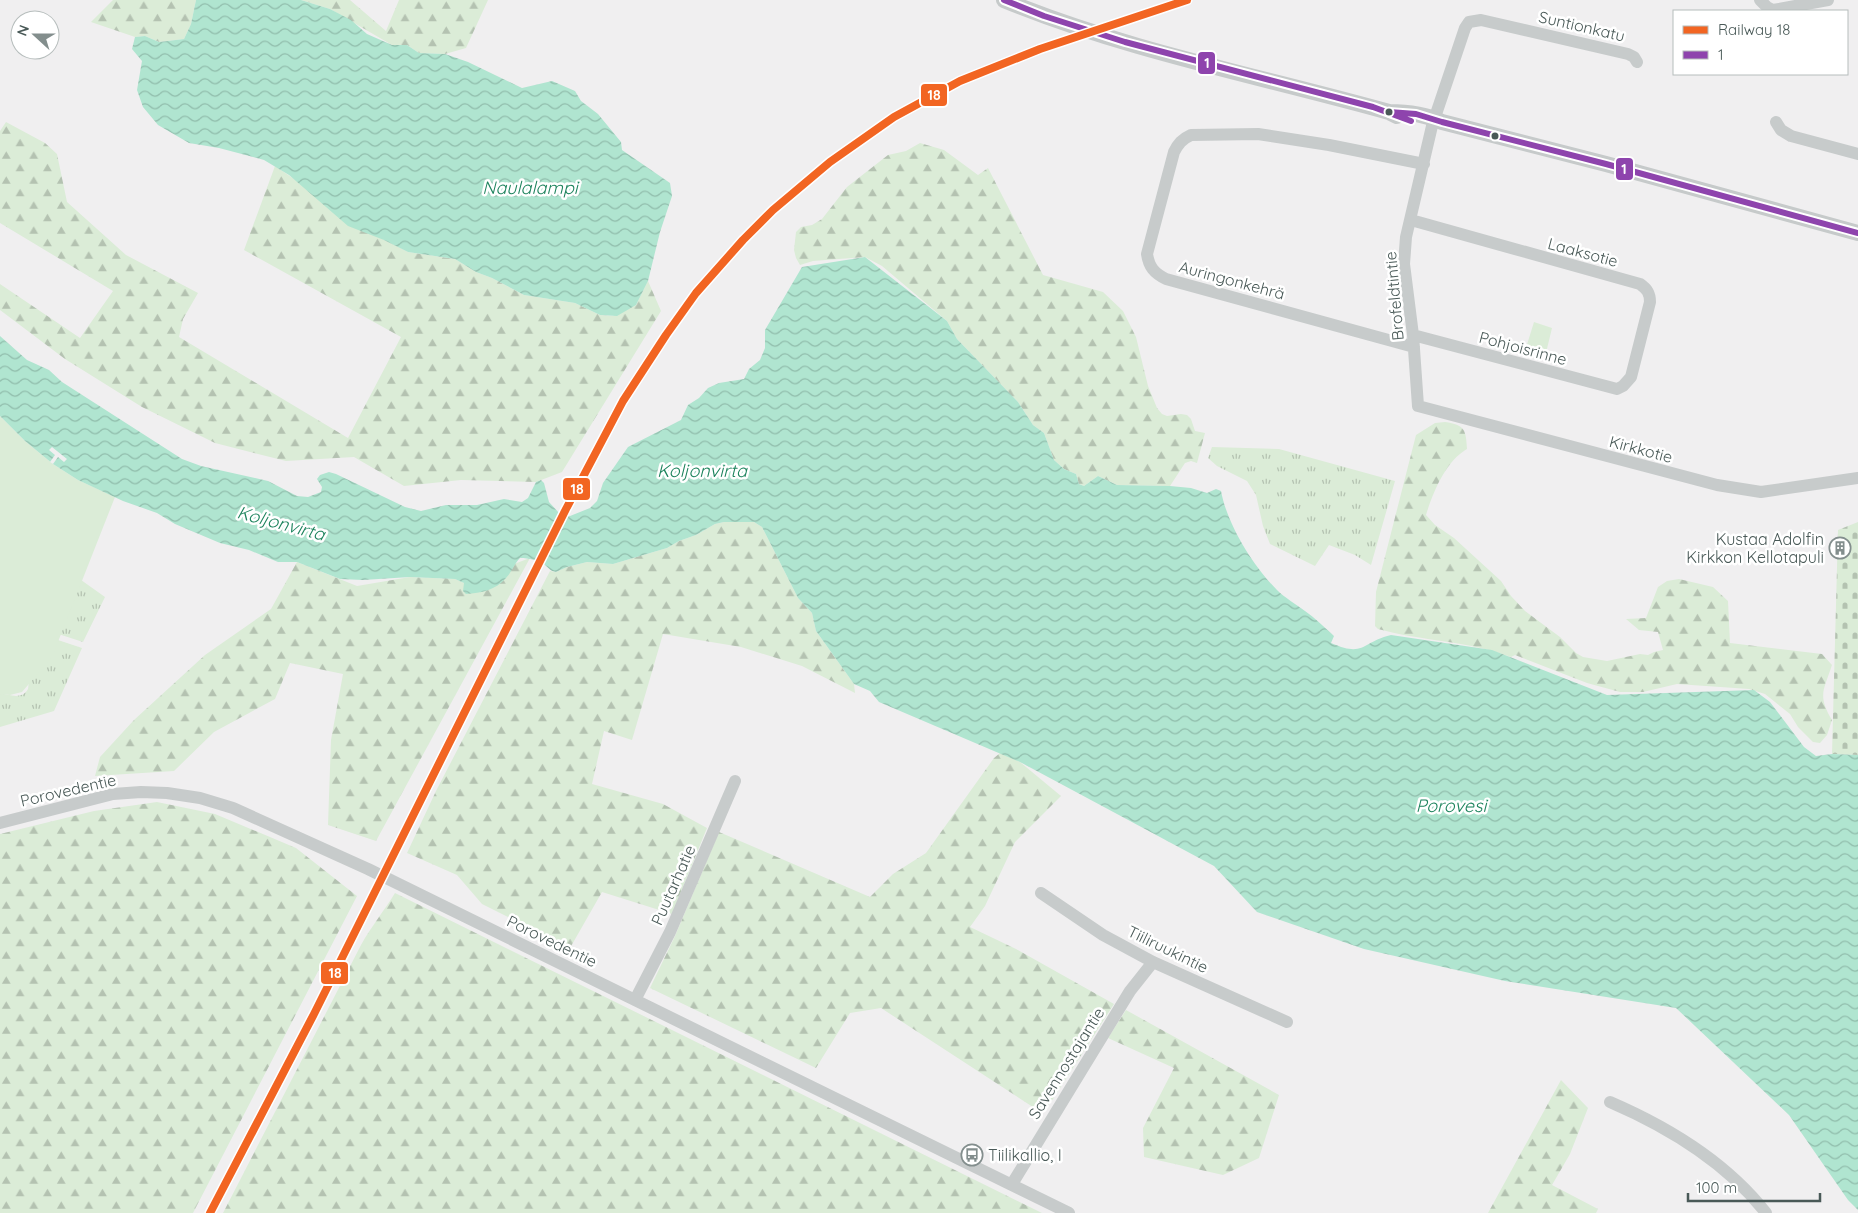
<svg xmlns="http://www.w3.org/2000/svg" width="1858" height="1213" font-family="Quicksand,sans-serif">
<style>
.grass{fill:url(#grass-tufts)}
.forest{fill:url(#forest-firs)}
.cemetery{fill:url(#cemetery-stones)}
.green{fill:#dbecd7}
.water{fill:url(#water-waves)}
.pier{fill:#f0eff0}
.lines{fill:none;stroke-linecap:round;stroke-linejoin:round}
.minor{stroke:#c7cbcb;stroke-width:12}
.major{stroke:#c6caca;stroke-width:16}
.bus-1-casing{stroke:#fff;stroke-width:10}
.bus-1{stroke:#8e44ad;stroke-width:6}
.rail-1-casing{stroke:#fff;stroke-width:11}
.rail-1{stroke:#f26522;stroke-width:8}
.bus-dot{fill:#495957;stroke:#fff;stroke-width:2}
.labels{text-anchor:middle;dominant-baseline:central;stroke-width:5;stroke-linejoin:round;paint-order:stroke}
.street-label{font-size:16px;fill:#495957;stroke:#fff}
.poi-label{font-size:16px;fill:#495957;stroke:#fff;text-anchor:end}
.water-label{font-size:18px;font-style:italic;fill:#1c835c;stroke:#fff}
.line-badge{stroke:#fff;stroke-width:2}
.badge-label{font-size:14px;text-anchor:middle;font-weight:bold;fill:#fff}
</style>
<defs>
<pattern id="grass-tufts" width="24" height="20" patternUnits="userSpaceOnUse" patternTransform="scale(1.25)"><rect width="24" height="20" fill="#dbecd7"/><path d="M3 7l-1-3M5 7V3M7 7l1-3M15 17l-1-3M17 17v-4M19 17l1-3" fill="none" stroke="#b4c2b1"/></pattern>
<pattern id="forest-firs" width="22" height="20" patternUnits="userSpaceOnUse" patternTransform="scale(1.25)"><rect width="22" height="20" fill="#dbecd7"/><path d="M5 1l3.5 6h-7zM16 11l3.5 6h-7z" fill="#b4c2b1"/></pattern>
<pattern id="cemetery-stones" width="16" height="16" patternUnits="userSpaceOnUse" patternTransform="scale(1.25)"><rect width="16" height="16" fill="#dbecd7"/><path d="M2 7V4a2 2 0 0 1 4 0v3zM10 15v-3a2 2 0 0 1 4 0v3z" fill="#b4c2b1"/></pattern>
<pattern id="water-waves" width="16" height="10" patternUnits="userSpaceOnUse" patternTransform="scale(1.25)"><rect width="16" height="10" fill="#b0e5d0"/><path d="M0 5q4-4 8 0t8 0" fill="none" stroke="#91bdac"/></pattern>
</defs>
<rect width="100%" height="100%" fill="#f0eff0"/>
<!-- grass -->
<path class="grass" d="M 1212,447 L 1279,449 L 1395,481 L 1371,565 L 1355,555 L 1329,545 L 1315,566 L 1270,544 L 1263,526 L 1256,495 L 1247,481 L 1217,466 L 1208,458 Z
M 67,570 L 105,597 L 83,642 L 46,630 Z
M 40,634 L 82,648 L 54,711 L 0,727 L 0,693 C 10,695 22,700 28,689 L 34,641 Z"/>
<!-- forest -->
<path class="forest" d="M 113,0 L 196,0 L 191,24 L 184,39 L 159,42 L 145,36 L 135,37 L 91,22 Z
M 301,0 L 350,0 L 386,31 L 399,0 L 488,0 L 466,48 L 445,54 L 419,53 L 407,45 L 392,45 L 330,9 Z
M 6,122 L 45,143 L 57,154 L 67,202 L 126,255 L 198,293 L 183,319 L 179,337 L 348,438 L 401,337 L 244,250 L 275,166 L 379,237 L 408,252 L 455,259 L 476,272 L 492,278 L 524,295 L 575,303 L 600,315 L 613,316 L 636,305 L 648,281 L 661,311 L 562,472 L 536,482 L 461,480 L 404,486 L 354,457 L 286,461 L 215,443 L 142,407 L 65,359 L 0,310 L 0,284 L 80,338 L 113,291 L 0,223 L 0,131 Z
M 920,143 L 944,150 L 978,175 L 988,168 L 1043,275 L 1103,292 L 1123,311 L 1136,337 L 1148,386 L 1157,408 L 1162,414 L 1167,416 L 1181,414 L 1187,415 L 1191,419 L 1195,431 L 1205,433 L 1197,463 L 1191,461 L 1185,463 L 1170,486 L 1117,485 L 1098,476 L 1084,486 L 1079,484 L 1076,474 L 1064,469 L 1054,460 L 1044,433 L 1033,425 L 1018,402 L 957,339 L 947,321 L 882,266 L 865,257 L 813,261 L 800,265 L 796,258 L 794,250 L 796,232 L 801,227 L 812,225 L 822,219 L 847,187 L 888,155 L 906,151 Z
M 1445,422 C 1465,425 1466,430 1467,449 C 1446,461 1433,492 1426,515 L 1435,525 L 1454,538 L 1501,581 L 1511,596 L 1525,611 L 1560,637 L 1576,653 L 1583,657 L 1607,661 L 1640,654 L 1648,655 L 1654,652 L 1663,650 L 1658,632 L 1639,630 L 1626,619 L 1646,618 L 1658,587 L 1667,581 L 1679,579 L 1713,587 L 1728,601 L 1730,643 L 1822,654 L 1832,665 C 1824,690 1817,695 1832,720 L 1827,735 L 1820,743 L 1813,742 L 1798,727 L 1790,714 L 1765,694 L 1749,689 L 1677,684 L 1643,692 L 1620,692 L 1587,683 L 1515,655 L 1511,657 C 1469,641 1421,641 1378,629 L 1375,626 L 1376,592 L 1416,435 L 1435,423 Z
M 724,522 L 754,522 L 762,527 L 798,598 L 812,613 L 816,631 L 854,684 L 855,693 L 802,666 L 741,647 L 663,634 L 632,740 L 604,731 L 592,784 L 663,804 L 707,828 L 672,914 L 602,892 L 570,948 L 482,904 L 457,875 L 407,853 L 436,791 L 550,571 L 556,572 L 567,567 L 587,562 L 613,564 L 667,548 L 679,541 L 696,535 L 715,524 Z
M 530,558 L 376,841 L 328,825 L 331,740 L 343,674 L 290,663 L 275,699 L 214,732 L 174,771 L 95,776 L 100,757 L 134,720 L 205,655 L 271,609 L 297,562 L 357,586 L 410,577 L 455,579 L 464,583 Z
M 1000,753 L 1020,762 L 1061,796 L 1015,842 L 985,906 L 970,927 L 1016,949 L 1114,1004 L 1053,1099 L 1042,1113 L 881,1008 L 850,1013 L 816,1068 L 650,988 L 675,936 L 719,832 L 870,897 L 893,874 L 926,853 L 994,758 Z
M 157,802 L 215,814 L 296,848 L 357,896 L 193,1213 L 0,1213 L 0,834 L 94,811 Z
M 395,893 L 1042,1213 L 223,1213 L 361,945 C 371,927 384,911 395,893 Z
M 1126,1010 L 1279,1095 L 1259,1158 L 1223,1175 L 1144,1157 L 1143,1128 L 1174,1068 L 1108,1038 Z
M 1561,1080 L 1588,1108 L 1570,1154 L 1552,1185 L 1598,1209 L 1596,1213 L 1488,1213 Z"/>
<!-- cemetery -->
<path class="cemetery" d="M 1858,522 L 1858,755 L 1832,754 L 1838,530 Z"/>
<!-- green -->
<path class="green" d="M 1534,322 L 1552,328 L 1545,357 L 1525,351 Z
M 0,416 L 25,441 L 53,464 L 78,480 L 115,497 L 52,657 L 22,692 L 10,695 L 0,694 Z"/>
<!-- water -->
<path class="water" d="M 196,0 L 301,0 L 330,9 L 351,20 L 367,34 L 392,45 L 407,45 L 419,53 L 445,54 L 468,62 L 522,88 L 552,81 L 575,91 L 581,101 L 598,114 L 621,142 L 622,150 L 670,183 L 672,196 L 660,232 L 648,281 L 636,305 L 617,316 L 600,315 L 575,303 L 524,295 L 492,278 L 476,272 L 455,259 L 408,252 L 384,240 L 348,226 L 289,175 L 264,160 L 219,148 L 189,143 L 158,125 L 143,107 L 137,90 L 142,61 L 132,49 L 135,37 L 145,36 L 159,42 L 184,39 L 191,24 Z
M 865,257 L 947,321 L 957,339 L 1018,402 L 1033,425 L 1044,433 L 1054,460 L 1064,469 L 1076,474 L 1079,484 L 1084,486 L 1098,476 L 1117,485 L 1170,486 L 1191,488 L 1207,493 L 1216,489 L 1221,491 C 1227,524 1253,566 1277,590 C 1285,598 1296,604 1305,611 C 1315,618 1324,627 1334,636 L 1331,643 C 1365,658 1361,642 1391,635 L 1492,650 L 1607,695 L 1754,690 L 1770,702 L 1804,747 L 1816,756 L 1832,754 L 1858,755 L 1858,1210 L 1848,1200 L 1789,1115 L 1676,1008 L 1505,981 L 1364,949 L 1257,912 L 1214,866 L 1020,762 L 879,702 L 870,691 L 854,684 L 816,631 L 812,613 L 798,598 L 762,527 L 754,522 L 724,522 L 715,524 L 696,535 L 679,541 L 667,548 L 613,564 L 587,562 L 567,567 L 556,572 C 550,571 550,569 545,565 C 538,560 529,558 520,558 C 514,564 512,572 506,578 C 496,590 481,593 466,594 L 463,591 L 464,583 L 455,579 L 410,577 L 363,580 L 340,579 L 297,562 L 278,562 L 249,550 L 220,543 L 175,524 L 157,513 L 123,501 L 78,480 L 53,464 L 25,441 L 0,416 L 0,336 L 27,360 L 49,370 L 62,382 L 182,459 L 201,466 L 268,481 L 297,496 L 308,497 L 321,492 L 322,487 L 317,479 L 320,475 L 329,472 L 336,474 L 405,507 L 421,511 L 446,505 L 477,505 L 504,499 L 522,502 L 528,498 L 536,482 L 541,480 L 544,483 L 549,502 L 560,514 L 570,516 L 590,508 L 597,501 L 603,483 L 628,447 L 681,420 L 688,405 L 699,398 L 708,388 L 719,383 L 744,379 L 749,369 L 760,360 L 765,348 L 765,330 L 802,267 Z"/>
<!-- pier -->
<path class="pier" d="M 52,447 L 67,459 L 64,462 L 58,457 L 53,464 L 50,462 L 55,455 L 49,450 Z
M 561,511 L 568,513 L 541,565 L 535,562 Z"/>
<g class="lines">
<!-- minor -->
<path class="minor" d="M 1760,0 L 1767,7 L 1773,10 L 1828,0
M 1637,62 L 1634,57 L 1628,54 L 1481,20 L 1469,22 L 1465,28 L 1432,126 L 1406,237 L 1404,264 L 1413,335 L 1418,406 L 1717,485 L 1761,492 L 1858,478
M 1776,122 L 1781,130 L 1791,136 L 1858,154
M 1411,220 L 1640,284 C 1647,289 1650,293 1650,302 L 1631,377 L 1623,386 L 1617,389 L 1413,335
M 1414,347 L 1166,279 C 1154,273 1149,267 1147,254 L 1174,152 C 1178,144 1182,139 1191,135 L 1258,134 L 1329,145 L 1424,164
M 0,823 L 113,794 L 141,792 L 167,793 L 200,798 L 233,808 L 368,869 L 1069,1213
M 1041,893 L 1103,935 L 1153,962 L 1287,1022
M 635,1000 L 670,932 L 735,781
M 1610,1102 C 1668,1127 1727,1163 1766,1213
M 1012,1184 L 1130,991 L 1153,962"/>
<!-- major -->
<path class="major" d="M 1004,0 C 1128,51 1260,76 1389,112 L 1397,116
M 1389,112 C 1408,112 1425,114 1442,122 L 1606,164 L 1858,233"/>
<!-- bus-1 casing -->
<g class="bus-1-casing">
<path id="bus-1" d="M 1004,0 L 1044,16 L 1125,42 L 1373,107 L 1411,121
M 1389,112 L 1416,114 L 1442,122 L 1606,164 L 1858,233"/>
</g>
<!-- bus-1 -->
<use href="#bus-1" class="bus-1"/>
<!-- rail-1 casing -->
<g class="rail-1-casing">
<path id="rail-1" d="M 210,1213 L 314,1014 L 566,509 L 623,401 L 666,335 L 696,293 L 743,240 L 773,210 L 830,162 L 894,117 L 960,81 L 1040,49 L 1187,0"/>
</g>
<!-- rail-1 -->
<use href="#rail-1" class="rail-1"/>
</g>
<!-- icons -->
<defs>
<g id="building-ring" transform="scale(1.125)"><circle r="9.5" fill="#fff" stroke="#838e8d" stroke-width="1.5"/><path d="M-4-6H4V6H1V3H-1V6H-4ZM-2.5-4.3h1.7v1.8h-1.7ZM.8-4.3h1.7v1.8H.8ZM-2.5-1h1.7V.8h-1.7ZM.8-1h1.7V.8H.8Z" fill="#838e8d"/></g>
<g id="bus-ring" transform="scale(1.125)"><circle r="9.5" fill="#fff" stroke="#838e8d" stroke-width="1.5"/><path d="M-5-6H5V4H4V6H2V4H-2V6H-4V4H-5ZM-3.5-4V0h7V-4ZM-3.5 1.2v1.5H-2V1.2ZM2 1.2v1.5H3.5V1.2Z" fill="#838e8d"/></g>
</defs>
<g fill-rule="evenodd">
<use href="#building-ring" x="1840" y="548"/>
<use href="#bus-ring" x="972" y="1155"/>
</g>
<!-- markers -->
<g class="bus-dot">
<circle cx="1389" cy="112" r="4.5"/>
<circle cx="1495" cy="136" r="4.5"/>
</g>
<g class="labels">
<!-- street labels -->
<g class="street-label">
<text transform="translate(1582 26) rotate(13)">Suntionkatu</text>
<text transform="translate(1583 252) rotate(15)">Laaksotie</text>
<text transform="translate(1232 280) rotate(15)">Auringonkehrä</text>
<text transform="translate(1394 296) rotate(-95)">Brofeldtintie</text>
<text transform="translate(1523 348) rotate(15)">Pohjoisrinne</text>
<text transform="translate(1641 449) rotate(15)">Kirkkotie</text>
<text transform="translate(68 790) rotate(-13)">Porovedentie</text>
<text transform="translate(673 885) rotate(-66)">Puutarhatie</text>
<text transform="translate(552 941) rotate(26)">Porovedentie</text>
<text transform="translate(1168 949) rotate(26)">Tiiliruukintie</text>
<text transform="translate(1066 1063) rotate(-58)">Savennostajantie</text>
</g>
<!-- poi labels -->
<g class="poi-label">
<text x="1824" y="539">Kustaa Adolfin<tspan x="1824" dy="18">Kirkkon Kellotapuli</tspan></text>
<text x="988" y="1155" text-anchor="start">Tiilikallio, I</text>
</g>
<!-- water labels -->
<g class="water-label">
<text x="530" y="187">Naulalampi</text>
<text x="702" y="470">Koljonvirta</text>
<text transform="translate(281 523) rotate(15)">Koljonvirta</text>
<text x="1451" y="805">Porovesi</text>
</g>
</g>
<g class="line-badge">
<rect x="1197" y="51" width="19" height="24" rx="5" fill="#8e44ad"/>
<rect x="920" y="83" width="28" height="24" rx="5" fill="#f26522"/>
<rect x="1615" y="157" width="19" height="24" rx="5" fill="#8e44ad"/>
<rect x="562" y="477" width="29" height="24" rx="5" fill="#f26522"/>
<rect x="320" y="961" width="29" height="24" rx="5" fill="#f26522"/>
</g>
<g class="badge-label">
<text x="1207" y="68">1</text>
<text x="934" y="100">18</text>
<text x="1624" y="174">1</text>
<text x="577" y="494">18</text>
<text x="335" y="978">18</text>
</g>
<!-- legend -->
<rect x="1673" y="10" width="175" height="65" fill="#ffffff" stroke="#b6bdbc"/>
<rect x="1683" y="26" width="25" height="8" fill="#f26522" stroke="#b6bdbc"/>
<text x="1718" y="35" font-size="15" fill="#495957">Railway 18</text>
<rect x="1683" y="51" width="25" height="8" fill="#8e44ad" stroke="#b6bdbc"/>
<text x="1718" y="60" font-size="15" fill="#495957">1</text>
<!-- north arrow -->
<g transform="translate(35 35) rotate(291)"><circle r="24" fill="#ffffff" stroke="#b6bdbc"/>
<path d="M0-4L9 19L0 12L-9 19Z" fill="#838e8d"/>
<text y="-8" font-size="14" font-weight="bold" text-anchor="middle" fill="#495957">N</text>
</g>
<!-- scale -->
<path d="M1688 1193v8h132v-8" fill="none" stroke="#495957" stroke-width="2.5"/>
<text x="1696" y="1193" font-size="15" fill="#495957" stroke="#ffffff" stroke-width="4" paint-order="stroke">100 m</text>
</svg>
